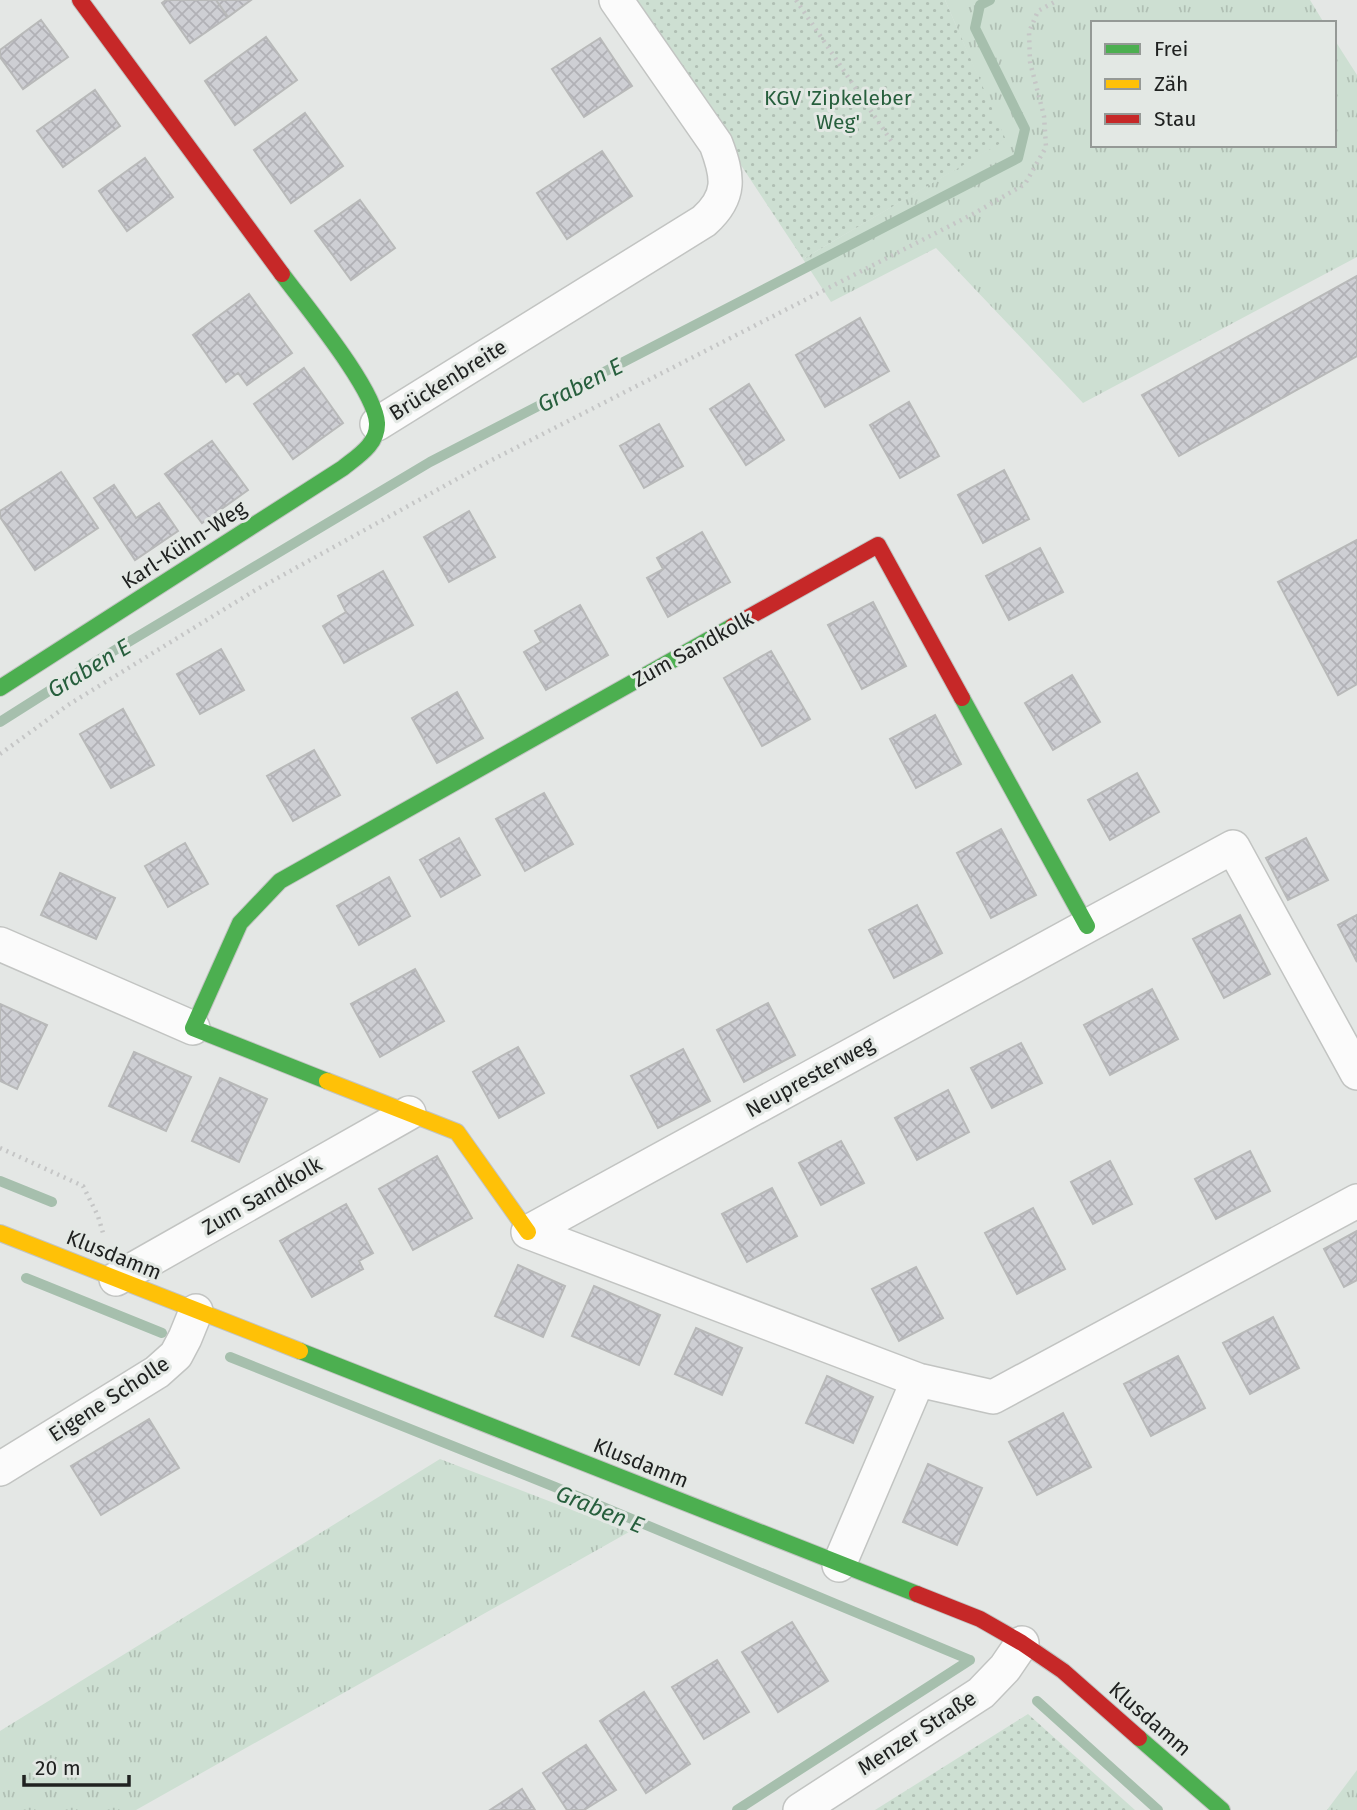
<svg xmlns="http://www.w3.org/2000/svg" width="1357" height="1810" font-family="'Fira Sans',sans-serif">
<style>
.grass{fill:url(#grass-tufts)}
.garden{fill:url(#garden-dots)}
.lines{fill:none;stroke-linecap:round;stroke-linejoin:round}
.stream{stroke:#a6bfad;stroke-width:10}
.building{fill:url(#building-cross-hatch);stroke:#b8b9b9;stroke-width:2}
.street-casing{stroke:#c2c4c2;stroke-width:36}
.fast-casing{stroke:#c2c4c2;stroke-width:18}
.slow-casing{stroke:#c2c4c2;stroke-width:18}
.jam-casing{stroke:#c2c4c2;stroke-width:18}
.path{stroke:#c5c6c6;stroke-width:4.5;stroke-dasharray:2 5;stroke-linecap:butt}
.street{stroke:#fbfbfb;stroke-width:33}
.fast{stroke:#4caf50;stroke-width:16}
.slow{stroke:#ffc107;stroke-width:16}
.jam{stroke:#c62828;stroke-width:16}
.labels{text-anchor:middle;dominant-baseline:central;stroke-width:6;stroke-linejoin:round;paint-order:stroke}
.park-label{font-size:21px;fill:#275f3d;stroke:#e3e8e4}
.street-label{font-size:21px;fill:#202221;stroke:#e3e8e4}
.water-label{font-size:23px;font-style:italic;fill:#275f3d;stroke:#e3e8e4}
</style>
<defs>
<pattern id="grass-tufts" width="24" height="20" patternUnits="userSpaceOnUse" patternTransform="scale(1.75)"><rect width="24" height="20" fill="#cddfd2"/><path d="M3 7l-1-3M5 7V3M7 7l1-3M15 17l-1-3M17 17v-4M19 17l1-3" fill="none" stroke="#b0bfb4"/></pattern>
<pattern id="garden-dots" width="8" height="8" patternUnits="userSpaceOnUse" patternTransform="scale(1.75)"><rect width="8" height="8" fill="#cddfd2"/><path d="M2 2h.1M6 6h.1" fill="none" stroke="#b0bfb4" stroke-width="1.8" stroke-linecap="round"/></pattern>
<pattern id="building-cross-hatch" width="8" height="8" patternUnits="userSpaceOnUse" patternTransform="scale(1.75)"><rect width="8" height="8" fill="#cecfd4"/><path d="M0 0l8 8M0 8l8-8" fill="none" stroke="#b1b1b6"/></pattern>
</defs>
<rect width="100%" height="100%" fill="#e4e7e5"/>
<!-- grass -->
<path class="grass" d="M 945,0 L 1310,0 L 1324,23 L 1093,23 L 1093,145 L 1334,145 L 1334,39 L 1357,75 L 1357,257 L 1083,403 L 936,248 L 831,302 L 803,259 L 1005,140 Z
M 440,1459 L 629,1532 L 136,1810 L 0,1810 L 0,1731 Z
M 1357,1770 L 1357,1810 L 1327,1810 Z"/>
<!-- garden -->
<path class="garden" d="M 632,0 L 945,0 L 1006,140 L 803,259 Z
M 1028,1714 L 1135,1810 L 875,1810 Z"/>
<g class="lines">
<!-- stream -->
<path class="stream" d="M 0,722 L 90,665 L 430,462 L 1018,158 L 1025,129 L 975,28 L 980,5 L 990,0
M 0,1181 L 52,1202
M 26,1278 L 162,1333
M 230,1357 L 555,1487 L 970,1660
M 1037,1701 L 1158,1810
M 737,1810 L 970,1660"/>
</g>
<!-- building -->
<path class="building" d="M 166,0 L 216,0 L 228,17 L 190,43 L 162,3 Z
M 216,0 L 251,0 L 228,17 Z
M 41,20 L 68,57 L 23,89 L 0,57 L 0,50 Z
M 266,37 L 297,80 L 235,125 L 205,81 Z
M 600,38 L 632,86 L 584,117 L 552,69 Z
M 95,90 L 120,126 L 63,167 L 37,131 Z
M 305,113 L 343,166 L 291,203 L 254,150 Z
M 602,151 L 632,196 L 567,239 L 537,193 Z
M 145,158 L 173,197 L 127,231 L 99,191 Z
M 360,200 L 395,248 L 351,280 L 315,231 Z
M 1357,276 L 1357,356 L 1179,456 L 1142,395 Z
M 249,294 L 292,353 L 247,385 L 238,373 L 226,382 L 193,335 Z
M 860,318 L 889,371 L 825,407 L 796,355 Z
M 304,368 L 343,423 L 293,459 L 254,404 Z
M 749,384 L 784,440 L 746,465 L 710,409 Z
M 909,402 L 939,456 L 900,478 L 870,425 Z
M 659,424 L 683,466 L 644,488 L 620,446 Z
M 212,441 L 248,490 L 202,523 L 165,474 Z
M 1004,470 L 1029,519 L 983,543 L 958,495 Z
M 61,472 L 98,528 L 35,570 L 0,517 L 0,511 Z
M 114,485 L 136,518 L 159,503 L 178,531 L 135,560 L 94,498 Z
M 469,511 L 495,557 L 449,582 L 424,537 Z
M 702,532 L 730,582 L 668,617 L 647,578 L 663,569 L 657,558 Z
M 1357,540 L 1357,684 L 1338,695 L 1278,582 Z
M 1040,548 L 1063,592 L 1009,620 L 986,576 Z
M 383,571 L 413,625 L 344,663 L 323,626 L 346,612 L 338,596 Z
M 873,602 L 906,666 L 862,689 L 828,625 Z
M 580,605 L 608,655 L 546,690 L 524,652 L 541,642 L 535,631 Z
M 221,649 L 244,690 L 200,714 L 177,674 Z
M 771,651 L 810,719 L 762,746 L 724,678 Z
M 1072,675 L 1100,722 L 1053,750 L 1025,703 Z
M 457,692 L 483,738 L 437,763 L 412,718 Z
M 123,709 L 154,765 L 111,788 L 80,734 Z
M 935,715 L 961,764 L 916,788 L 890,739 Z
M 314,750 L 340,795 L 293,821 L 267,776 Z
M 1137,773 L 1159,812 L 1110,840 L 1088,800 Z
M 544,793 L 573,844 L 525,871 L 496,819 Z
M 1001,829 L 1036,895 L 991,918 L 957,853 Z
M 459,838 L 480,875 L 441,897 L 420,860 Z
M 1306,838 L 1328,880 L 1288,900 L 1266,858 Z
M 185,843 L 208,884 L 168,907 L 145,866 Z
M 60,873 L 115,898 L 96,939 L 41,915 Z
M 389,877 L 410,916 L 359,945 L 337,906 Z
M 917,905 L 942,953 L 894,978 L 869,930 Z
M 1240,915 L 1270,974 L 1224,998 L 1193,939 Z
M 1357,915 L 1357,962 L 1338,925 Z
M 415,969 L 444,1021 L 380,1057 L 351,1004 Z
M 1152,989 L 1178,1039 L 1110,1075 L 1084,1025 Z
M 768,1003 L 795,1055 L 744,1082 L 717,1030 Z
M 0,1004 L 47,1025 L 17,1089 L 0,1081 Z
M 1021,1043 L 1042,1083 L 992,1108 L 971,1068 Z
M 518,1047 L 544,1093 L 499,1118 L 473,1072 Z
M 683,1049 L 710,1101 L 658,1128 L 631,1076 Z
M 134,1052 L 191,1077 L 166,1131 L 109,1106 Z
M 220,1078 L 267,1099 L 239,1162 L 192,1141 Z
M 948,1090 L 969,1132 L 917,1160 L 895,1118 Z
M 841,1141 L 864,1183 L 821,1205 L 799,1163 Z
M 1250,1151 L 1270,1191 L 1216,1219 L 1195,1179 Z
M 437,1156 L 472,1218 L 413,1250 L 379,1189 Z
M 1110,1161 L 1132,1204 L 1093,1224 L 1071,1182 Z
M 772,1188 L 797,1236 L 747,1262 L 722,1214 Z
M 346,1204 L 373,1253 L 359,1261 L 363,1269 L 312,1297 L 280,1241 Z
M 1033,1208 L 1065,1269 L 1017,1294 L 985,1233 Z
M 1357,1231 L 1357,1280 L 1344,1287 L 1324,1249 Z
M 518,1265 L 565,1286 L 543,1337 L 495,1316 Z
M 916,1267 L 943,1318 L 899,1341 L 872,1289 Z
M 594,1286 L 660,1315 L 639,1365 L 572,1336 Z
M 1273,1317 L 1299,1368 L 1250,1394 L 1223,1343 Z
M 696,1328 L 742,1348 L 722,1395 L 675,1374 Z
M 1178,1356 L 1205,1408 L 1151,1436 L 1124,1384 Z
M 827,1376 L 873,1397 L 853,1443 L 806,1423 Z
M 1063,1413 L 1091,1467 L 1037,1495 L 1009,1442 Z
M 149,1419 L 179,1468 L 101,1515 L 71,1466 Z
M 928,1464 L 982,1488 L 957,1545 L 903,1522 Z
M 792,1622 L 828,1681 L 778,1712 L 742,1652 Z
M 717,1660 L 749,1712 L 704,1739 L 672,1687 Z
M 644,1692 L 690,1764 L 646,1793 L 600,1721 Z
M 586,1745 L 616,1790 L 584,1810 L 567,1810 L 543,1773 Z
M 522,1789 L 535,1810 L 490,1810 Z"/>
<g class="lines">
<!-- street casing -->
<g class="street-casing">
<path id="street" d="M 377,424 L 704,221 C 732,196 728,176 716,144 L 616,0
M 0,944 L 193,1028
M 528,1232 L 1087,926 L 1233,847 L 1357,1073
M 528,1232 L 918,1380 L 993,1397 L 1357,1201
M 116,1279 L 409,1113
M 0,1469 L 157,1372 L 176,1355 L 185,1338 L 196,1311
M 839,1565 L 918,1380
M 800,1810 L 981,1693 L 1005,1668 L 1022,1643"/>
</g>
<!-- fast casing -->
<g class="fast-casing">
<path id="fast" d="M 0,688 L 343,468 C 358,456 378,444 377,423 C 375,389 304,304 282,274
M 962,698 L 1087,926
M 327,1081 L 193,1028 L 240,923 L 280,881 L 733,626
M 300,1351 L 917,1594
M 1139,1738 L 1222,1810"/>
</g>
<!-- slow casing -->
<g class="slow-casing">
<path id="slow" d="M 327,1081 L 457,1132 L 528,1232
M 0,1233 L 300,1351"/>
</g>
<!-- jam casing -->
<g class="jam-casing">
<path id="jam" d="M 80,0 L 282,274
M 733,626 L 878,545 L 962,698
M 917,1594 L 980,1619 L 1022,1643 L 1063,1671 L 1139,1738"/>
</g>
<!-- path -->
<path class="path" d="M 796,0 L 894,145
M 0,754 L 68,705 L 254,591 L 486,463 L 975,213 L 1025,184 L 1046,147 L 1044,116 L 1030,62 L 1029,32 L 1038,11 L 1058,0
M 0,1148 L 83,1186 L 98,1216 L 103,1233"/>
<!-- street -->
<use href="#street" class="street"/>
<!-- fast -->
<use href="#fast" class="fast"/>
<!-- slow -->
<use href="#slow" class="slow"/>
<!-- jam -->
<use href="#jam" class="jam"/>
</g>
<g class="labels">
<!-- park labels -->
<g class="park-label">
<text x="838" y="98">KGV 'Zipkeleber<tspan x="838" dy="24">Weg'</tspan></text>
</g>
<!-- street labels -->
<g class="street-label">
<text transform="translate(448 380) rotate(-32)">Brückenbreite</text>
<text transform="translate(184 545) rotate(-33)">Karl-Kühn-Weg</text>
<text transform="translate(693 649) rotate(-29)">Zum Sandkolk</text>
<text transform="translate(810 1077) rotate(-29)">Neupresterweg</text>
<text transform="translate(262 1196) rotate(-30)">Zum Sandkolk</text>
<text transform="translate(114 1255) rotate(22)">Klusdamm</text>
<text transform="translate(109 1399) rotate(-33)">Eigene Scholle</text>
<text transform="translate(641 1463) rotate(22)">Klusdamm</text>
<text transform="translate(1150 1719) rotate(41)">Klusdamm</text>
<text transform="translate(917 1733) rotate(-33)">Menzer Straße</text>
</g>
<!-- water labels -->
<g class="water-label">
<text transform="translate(580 385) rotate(-27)">Graben E</text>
<text transform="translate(89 668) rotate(-31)">Graben E</text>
<text transform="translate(600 1509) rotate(22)">Graben E</text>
</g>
</g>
<!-- legend -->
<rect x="1091" y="21" width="245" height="126" fill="#e3e8e4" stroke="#959996" stroke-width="2"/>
<rect x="1105" y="44" width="35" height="10" fill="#4caf50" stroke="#959996" stroke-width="2"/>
<text x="1154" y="56" font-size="21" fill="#202221">Frei</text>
<rect x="1105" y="79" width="35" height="10" fill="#ffc107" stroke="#959996" stroke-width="2"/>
<text x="1154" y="91" font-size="21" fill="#202221">Zäh</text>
<rect x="1105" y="114" width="35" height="10" fill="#c62828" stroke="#959996" stroke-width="2"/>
<text x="1154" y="126" font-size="21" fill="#202221">Stau</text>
<!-- scale -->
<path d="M24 1775v10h105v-10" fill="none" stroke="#202221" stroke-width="3.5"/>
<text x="35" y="1775" font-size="21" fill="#202221" stroke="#e3e8e4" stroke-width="5" paint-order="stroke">20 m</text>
</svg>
